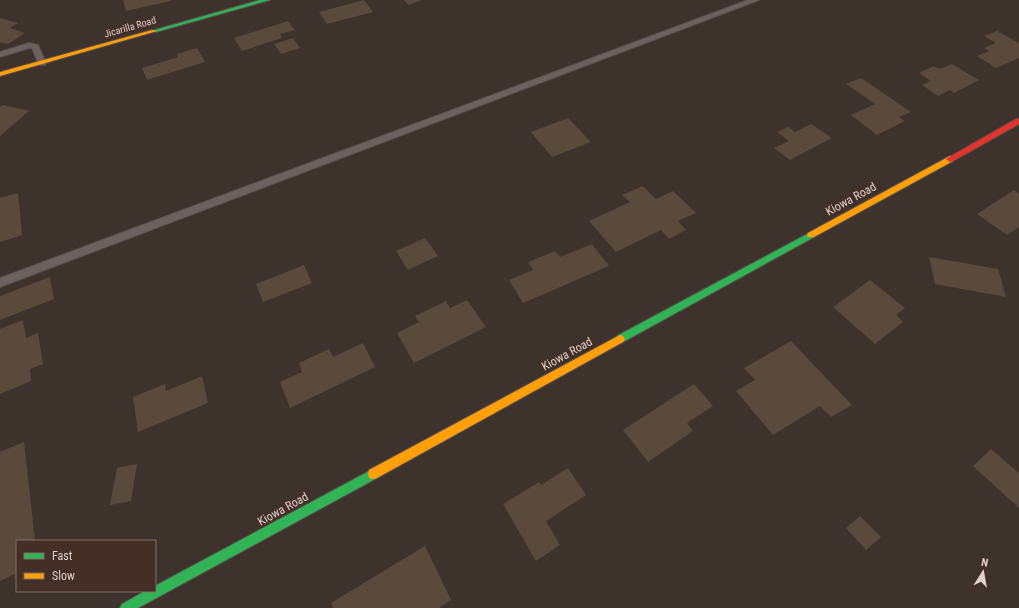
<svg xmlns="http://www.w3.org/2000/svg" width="1019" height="608" font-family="'Roboto Condensed',sans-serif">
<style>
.building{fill:#594a3b}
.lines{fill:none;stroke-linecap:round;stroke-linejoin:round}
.lane-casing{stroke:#584e4a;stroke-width:2}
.fast-casing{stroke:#584e4a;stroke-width:2}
.slow-casing{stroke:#584e4a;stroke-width:2}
.jam-casing{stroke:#584e4a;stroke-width:2}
.lane{fill:#6b625f;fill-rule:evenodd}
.fast{fill:#30b455;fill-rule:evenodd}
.slow{fill:#ff9f0a;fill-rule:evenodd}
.jam{fill:#e5322d;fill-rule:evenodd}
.labels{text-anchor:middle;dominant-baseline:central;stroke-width:4;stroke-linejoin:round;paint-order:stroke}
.far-street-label{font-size:10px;fill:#dfd1cc;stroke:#442f27}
.street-label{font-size:12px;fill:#dfd1cc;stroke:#442f27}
</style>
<rect width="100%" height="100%" fill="#3e322d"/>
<!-- building -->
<path class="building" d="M 123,0 L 171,0 L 171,1 L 126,11 Z
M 364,0 L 373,12 L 327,24 L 319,12 Z
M 404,0 L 422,0 L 409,5 Z
M 0,18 L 18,23 L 10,28 L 25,33 L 8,44 L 0,42 Z
M 288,21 L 295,30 L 280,34 L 282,38 L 242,51 L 234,38 Z
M 997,31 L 1019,43 L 1019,58 L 996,68 L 977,56 L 989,51 L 984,48 L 996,43 L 984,36 Z
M 293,38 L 300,48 L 281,54 L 274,44 Z
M 197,48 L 205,62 L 147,80 L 142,68 L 178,57 L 177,54 Z
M 952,64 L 979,80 L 954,93 L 950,90 L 938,96 L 922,85 L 931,81 L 919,73 L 934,66 L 939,69 Z
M 861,78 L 911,112 L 899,117 L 905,121 L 877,135 L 851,115 L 875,104 L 846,84 Z
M 3,105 L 29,111 L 0,136 L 0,107 Z
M 568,118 L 591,142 L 552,157 L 531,132 Z
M 811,124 L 832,138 L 790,160 L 774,148 L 789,141 L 777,132 L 788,127 L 795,132 Z
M 643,186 L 656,199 L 673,191 L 696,213 L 678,221 L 686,230 L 669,239 L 661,230 L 616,252 L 589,221 L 630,202 L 622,195 Z
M 1014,190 L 1019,194 L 1019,227 L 1007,235 L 977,214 Z
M 18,193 L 22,235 L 0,242 L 0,198 Z
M 425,238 L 438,256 L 408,270 L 396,251 Z
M 592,244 L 609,266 L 523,303 L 509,280 L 533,270 L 528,262 L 555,251 L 560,257 Z
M 929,257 L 998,269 L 1006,297 L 935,284 Z
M 304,265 L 312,283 L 263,302 L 256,284 Z
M 50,277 L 54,299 L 0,320 L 0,296 Z
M 870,280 L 905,308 L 896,315 L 903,322 L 875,344 L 833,307 Z
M 467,300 L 486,327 L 414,363 L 397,333 L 419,322 L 415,316 L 446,301 L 450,308 Z
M 23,320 L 26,338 L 38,333 L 43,364 L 30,369 L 31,381 L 0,394 L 0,329 Z
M 791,341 L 852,405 L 831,417 L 820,406 L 773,435 L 736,391 L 755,380 L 744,368 Z
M 363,343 L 375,367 L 290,408 L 280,382 L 302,372 L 299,363 L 329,349 L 333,357 Z
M 202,376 L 208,403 L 138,432 L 133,397 L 165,384 L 166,391 Z
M 694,384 L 713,406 L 687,423 L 693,431 L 648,462 L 623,430 Z
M 24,442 L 35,541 L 17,541 L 17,573 L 0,581 L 0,452 Z
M 991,449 L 1019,473 L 1019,508 L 973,466 Z
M 137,464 L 131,501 L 110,505 L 117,468 Z
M 568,468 L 586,495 L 546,521 L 560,545 L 536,561 L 503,504 L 539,482 L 541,485 Z
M 860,516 L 881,537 L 866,550 L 846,528 Z
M 425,546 L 451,600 L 439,608 L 333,608 L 331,603 Z"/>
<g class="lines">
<!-- lane casing -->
<g class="lane-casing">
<path id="lane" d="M 748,0 L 759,0 L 0,287 L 0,278 Z
M 29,43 L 38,45 L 46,63 L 45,65 L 39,65 L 32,48 L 29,48 L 0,57 L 0,52 Z"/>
</g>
<!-- fast casing -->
<g class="fast-casing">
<path id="fast" d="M 260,0 L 270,0 L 156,32 L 151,31 Z
M 811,232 L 814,233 L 815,235 L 814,237 L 623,342 L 620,343 L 617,342 L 615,339 L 617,336 Z
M 373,469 L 377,470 L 378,474 L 377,478 L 138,608 L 120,608 L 122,604 L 145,591 L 155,591 L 155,586 Z"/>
</g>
<!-- slow casing -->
<g class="slow-casing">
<path id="slow" d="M 152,30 L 157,31 L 0,76 L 0,72 Z
M 950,156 L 953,157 L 953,161 L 814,237 L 808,237 L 807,235 L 808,233 Z
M 620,335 L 623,336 L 625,339 L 623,342 L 377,478 L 373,479 L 369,478 L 368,474 L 369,470 Z"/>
</g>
<!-- jam casing -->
<g class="jam-casing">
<path id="jam" d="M 1016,119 L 1019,119 L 1019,124 L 953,161 L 950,162 L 946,159 Z"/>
</g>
<!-- lane -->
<use href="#lane" class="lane"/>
<!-- fast -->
<use href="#fast" class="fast"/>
<!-- slow -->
<use href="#slow" class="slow"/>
<!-- jam -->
<use href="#jam" class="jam"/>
</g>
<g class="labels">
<!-- far-street labels -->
<g class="far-street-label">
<text transform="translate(130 27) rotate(-16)">Jicarilla Road</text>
</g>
<!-- street labels -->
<g class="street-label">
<text transform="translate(851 199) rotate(-29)">Kiowa Road</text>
<text transform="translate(567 354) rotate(-29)">Kiowa Road</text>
<text transform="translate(283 509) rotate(-29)">Kiowa Road</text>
</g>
</g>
<!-- legend -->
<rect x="16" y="540" width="140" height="52" fill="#442f27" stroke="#827069"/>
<rect x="24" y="553" width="20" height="6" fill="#30b455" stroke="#827069"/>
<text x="52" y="560" font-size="12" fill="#dfd1cc">Fast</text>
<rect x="24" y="573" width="20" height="6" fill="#ff9f0a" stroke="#827069"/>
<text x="52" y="580" font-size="12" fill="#dfd1cc">Slow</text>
<!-- north arrow -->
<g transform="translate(983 572) rotate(11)" stroke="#442f27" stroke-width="3" paint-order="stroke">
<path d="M0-3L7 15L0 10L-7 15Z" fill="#dfd1cc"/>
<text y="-6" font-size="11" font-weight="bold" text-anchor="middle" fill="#dfd1cc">N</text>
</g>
</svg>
